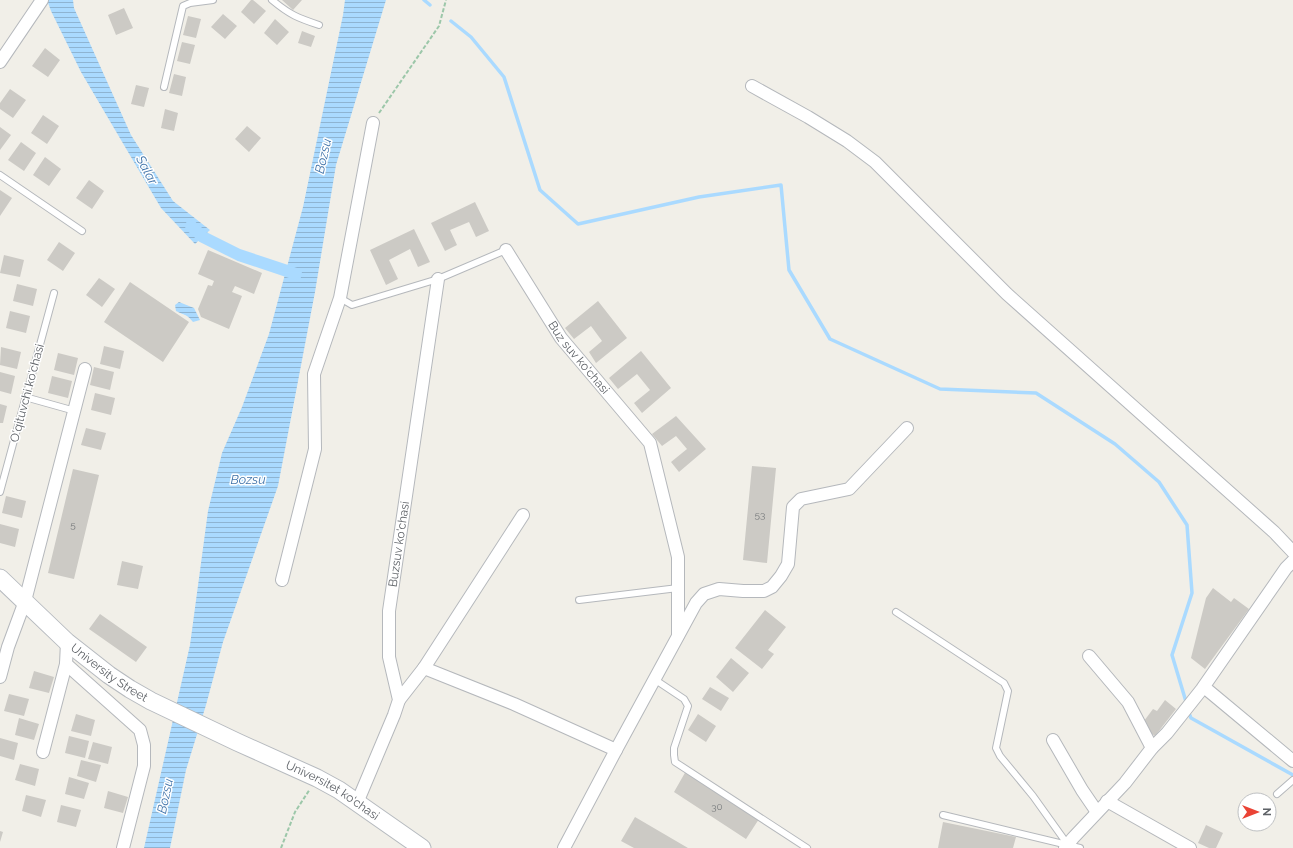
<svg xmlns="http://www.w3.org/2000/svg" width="1293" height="848" font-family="Raleway,sans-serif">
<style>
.water{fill:url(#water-rules)}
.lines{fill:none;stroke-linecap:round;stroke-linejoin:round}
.stream{stroke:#aadaff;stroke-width:3.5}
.canal{stroke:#aadaff;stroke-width:12}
.building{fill:#cccac5}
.lane-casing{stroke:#b5b8bc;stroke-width:8}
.street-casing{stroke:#b5b8bc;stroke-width:14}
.secondary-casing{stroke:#b6babf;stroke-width:19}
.path{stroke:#9cc7a9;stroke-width:2;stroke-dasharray:4 2;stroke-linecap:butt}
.lane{stroke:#fff;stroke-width:6}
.street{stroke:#fff;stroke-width:12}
.secondary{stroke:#fff;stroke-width:17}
.labels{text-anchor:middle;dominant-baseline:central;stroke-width:3;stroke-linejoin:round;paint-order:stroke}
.number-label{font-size:10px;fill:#7a7d7f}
.street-label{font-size:12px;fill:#5f6368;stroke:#fff}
.water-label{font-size:13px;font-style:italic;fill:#4174aa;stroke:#fff}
</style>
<defs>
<pattern id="water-rules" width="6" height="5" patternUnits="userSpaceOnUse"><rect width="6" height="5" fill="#aadaff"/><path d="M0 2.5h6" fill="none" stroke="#8eb4d2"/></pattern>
</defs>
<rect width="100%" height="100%" fill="#f1efe8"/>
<!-- water -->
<path class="water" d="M 47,0 L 73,0 L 74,8 L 131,135 L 173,201 L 210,230 L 195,244 L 161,208 L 81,72 L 51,11 Z
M 345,0 L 386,0 L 336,165 L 315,292 L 278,486 L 223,642 L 206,705 L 186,770 L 170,848 L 144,848 L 190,645 L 208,511 L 222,453 L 242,407 L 269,334 L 303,207 L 343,15 Z
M 179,302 L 194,308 L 200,320 L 193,322 C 186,313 185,316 176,311 L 175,305 Z"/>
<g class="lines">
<!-- stream -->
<path class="stream" d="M 424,0 L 430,5
M 451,21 L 471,37 L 504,77 L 540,190 L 578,224 L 699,197 L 781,185 L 789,270 L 830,339 L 940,389 L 1036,393 L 1115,444 L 1159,482 L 1187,525 L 1192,593 L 1172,655 L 1187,705
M 1188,711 L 1191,718 L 1293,775"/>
<!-- canal -->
<path class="canal" d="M 191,226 L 203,237 L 239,255 L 296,274"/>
</g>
<!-- building -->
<path class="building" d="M 251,0 L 253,0 L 266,11 L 254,24 L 241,12 Z
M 282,0 L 302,0 L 293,10 Z
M 124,8 L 133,28 L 116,35 L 108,15 Z
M 223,14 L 237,26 L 225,39 L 211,27 Z
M 188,16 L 201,19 L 196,38 L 183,35 Z
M 275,19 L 289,32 L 277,45 L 264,33 Z
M 302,31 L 315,36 L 311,47 L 298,43 Z
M 182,42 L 195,45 L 190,64 L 177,61 Z
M 45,48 L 60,60 L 48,77 L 32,66 Z
M 174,74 L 186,77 L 182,96 L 169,93 Z
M 136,85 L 149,88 L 144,107 L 131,104 Z
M 10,89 L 26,100 L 13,118 L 0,109 L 0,103 Z
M 165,109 L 178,113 L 174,131 L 161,128 Z
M 43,115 L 59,126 L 47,144 L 31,133 Z
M 247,126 L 261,138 L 249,152 L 235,139 Z
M 0,127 L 11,135 L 0,150 Z
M 21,142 L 36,153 L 24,171 L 8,160 Z
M 45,157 L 61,169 L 49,186 L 33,175 Z
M 89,180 L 104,191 L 92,209 L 76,198 Z
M 0,190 L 12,198 L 0,216 Z
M 475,202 L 489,231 L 476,237 L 469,222 L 450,230 L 457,245 L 445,251 L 431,223 Z
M 414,229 L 430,262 L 418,267 L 410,249 L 389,260 L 398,279 L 386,285 L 370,250 Z
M 59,242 L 75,253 L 63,271 L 47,260 Z
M 208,250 L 262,273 L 254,294 L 235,286 L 232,292 L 242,296 L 229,329 L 201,317 L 198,309 L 208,285 L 212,286 L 214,281 L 198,274 Z
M 4,255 L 24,260 L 20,277 L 0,273 Z
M 99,278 L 115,289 L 102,307 L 86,295 Z
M 130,282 L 189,322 L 163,362 L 104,322 Z
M 17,284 L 37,289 L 33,306 L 13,301 Z
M 598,301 L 627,338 L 596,363 L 589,352 L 602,341 L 591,326 L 574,339 L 565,328 Z
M 10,311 L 30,316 L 26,333 L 6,328 Z
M 104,346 L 124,351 L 120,369 L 100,364 Z
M 1,347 L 21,352 L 17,369 L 0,365 Z
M 641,351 L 671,388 L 642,413 L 634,403 L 650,390 L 637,374 L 618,389 L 609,378 Z
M 58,353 L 78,358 L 74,375 L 54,370 Z
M 94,367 L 114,372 L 110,390 L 90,385 Z
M 0,372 L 15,376 L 11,394 L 0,391 Z
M 52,376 L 72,381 L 68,398 L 48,393 Z
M 95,393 L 115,398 L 111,415 L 91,410 Z
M 0,404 L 7,406 L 3,423 L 0,423 Z
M 676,416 L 706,449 L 679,472 L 671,462 L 687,449 L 676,436 L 662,446 L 652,434 Z
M 86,428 L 106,433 L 101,450 L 81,445 Z
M 752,466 L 776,468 L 767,563 L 743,560 Z
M 73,469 L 99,475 L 74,579 L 48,573 Z
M 6,496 L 26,501 L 22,518 L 2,513 Z
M 0,524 L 19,529 L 15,547 L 0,543 Z
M 122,561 L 143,566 L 138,589 L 117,585 Z
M 1213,588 L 1231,602 L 1234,598 L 1249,609 L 1205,669 L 1191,658 L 1206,598 Z
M 765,610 L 786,627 L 768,650 L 774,654 L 762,669 L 735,648 Z
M 100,614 L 147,647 L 136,662 L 89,629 Z
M 731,658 L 749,673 L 733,692 L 716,677 Z
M 34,671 L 54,677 L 49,693 L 29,688 Z
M 710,687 L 729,698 L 721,711 L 702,699 Z
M 9,694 L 29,699 L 24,716 L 4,711 Z
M 1165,700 L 1176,709 L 1155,736 L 1141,725 L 1153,709 L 1157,711 Z
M 76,714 L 95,720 L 91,736 L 71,731 Z
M 698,714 L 716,726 L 706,742 L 688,730 Z
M 19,718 L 39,724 L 34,740 L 15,735 Z
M 69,736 L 89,741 L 85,758 L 65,753 Z
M 0,738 L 18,743 L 14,760 L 0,756 Z
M 93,742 L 112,747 L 108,764 L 88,759 Z
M 81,760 L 101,765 L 96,782 L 77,776 Z
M 20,764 L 39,769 L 35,786 L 15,780 Z
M 686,771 L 759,819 L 746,839 L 674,792 Z
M 69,777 L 89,783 L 84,799 L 65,794 Z
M 108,791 L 128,797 L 123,813 L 104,808 Z
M 26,795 L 46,800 L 41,817 L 22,811 Z
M 61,805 L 81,810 L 76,827 L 57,822 Z
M 635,817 L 688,848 L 634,848 L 621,841 Z
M 943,822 L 1016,837 L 1013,848 L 938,848 Z
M 1206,825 L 1223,833 L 1216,848 L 1209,848 L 1198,843 Z
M 0,831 L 3,832 L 0,842 Z"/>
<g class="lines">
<!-- lane casing -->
<g class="lane-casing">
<path id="lane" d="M 272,0 C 290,15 298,18 319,25
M 164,87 L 183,6 L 190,3 L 213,0
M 0,175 L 82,231
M 340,298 L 352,305 L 438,279 L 506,250
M 25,397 L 75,411
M 0,492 L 54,293
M 579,600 L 678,588
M 896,612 L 1004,683 L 1008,691 L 996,748 L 1000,756 L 1033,796 L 1068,845
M 654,679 L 684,699 L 688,706 L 674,748 L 674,755 L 675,762 L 807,848
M 1277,794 L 1293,780
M 943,815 L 1080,848"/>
</g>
<!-- street casing -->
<g class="street-casing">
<g id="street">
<path d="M 0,62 L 42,0"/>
<path d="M 752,86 L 808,117 L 847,141 L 875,162 L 1007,294 L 1274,532 L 1293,552"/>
<path id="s1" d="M 506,250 L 561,338 L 650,443 L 678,557 L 678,635"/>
<path d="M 282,580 L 315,449 L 314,374 L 340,298 L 373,123"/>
<path d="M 1089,656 L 1128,702 L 1152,748"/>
<path d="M 66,664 L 140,730 L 144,745 L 144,766 L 123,848"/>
<path d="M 424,668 L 514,704 L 616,750"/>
<path d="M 0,677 L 8,647 L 25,601 L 85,369"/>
<path d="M 1204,687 L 1293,761"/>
<path d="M 399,700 L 424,668 L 523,515"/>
<path d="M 1053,740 L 1082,790 L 1097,812"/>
<path d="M 43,752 L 66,664 L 67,642"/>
<path d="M 1107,801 L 1190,848"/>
<path id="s2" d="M 357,803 L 394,715 L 399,700 L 389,657 L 389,611 L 438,279"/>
<path d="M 564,848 L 616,750 L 696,603 L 704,594 L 719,589 L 743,591 L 764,591 L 772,587 L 781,576 L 788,564 L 793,507 L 801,499 L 849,489 L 907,428"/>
<path d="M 1065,848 L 1073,838 L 1125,783 L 1152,748 L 1167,733 L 1202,689 L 1286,568 L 1293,561"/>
</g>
</g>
<!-- secondary casing -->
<g class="secondary-casing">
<g id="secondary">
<path id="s3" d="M 0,578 L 67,642 L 109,675 L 130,689 L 151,701 L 237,742 L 317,778 L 339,790 L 422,848"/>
</g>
</g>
<!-- path -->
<path class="path" d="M 379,113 L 439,26 L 446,0
M 281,848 L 295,812 L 310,789"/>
<!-- lane -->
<use href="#lane" class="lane"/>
<!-- street -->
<use href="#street" class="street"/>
<!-- secondary -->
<use href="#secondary" class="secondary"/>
</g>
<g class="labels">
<!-- number labels -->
<g class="number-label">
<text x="760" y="514">53</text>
<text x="73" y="524">5</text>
<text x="717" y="806">30</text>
</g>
<!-- street labels -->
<g class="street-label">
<text stroke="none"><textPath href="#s1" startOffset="130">Buz suv ko'chasi</textPath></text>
<text transform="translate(27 393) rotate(-75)">O'qituvchi ko'chasi</text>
<text stroke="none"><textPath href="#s2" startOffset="269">Buzsuv ko'chasi</textPath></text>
<text stroke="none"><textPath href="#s3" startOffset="145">University Street</textPath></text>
<text stroke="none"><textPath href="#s3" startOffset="398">Universitet ko'chasi</textPath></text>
</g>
<!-- water labels -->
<g class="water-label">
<text transform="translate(323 156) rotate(-77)">Bozsu</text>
<text transform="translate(147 170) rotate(62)">Salar</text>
<text x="248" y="479">Bozsu</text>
<text transform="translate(165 796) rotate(-78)">Bozsu</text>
</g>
</g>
<!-- north arrow -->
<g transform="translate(1257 812) rotate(90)"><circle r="19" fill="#ffffff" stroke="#bfc1c3"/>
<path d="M0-3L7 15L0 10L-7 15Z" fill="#ea4335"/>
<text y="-6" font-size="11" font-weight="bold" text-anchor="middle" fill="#5f6368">N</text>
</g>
</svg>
